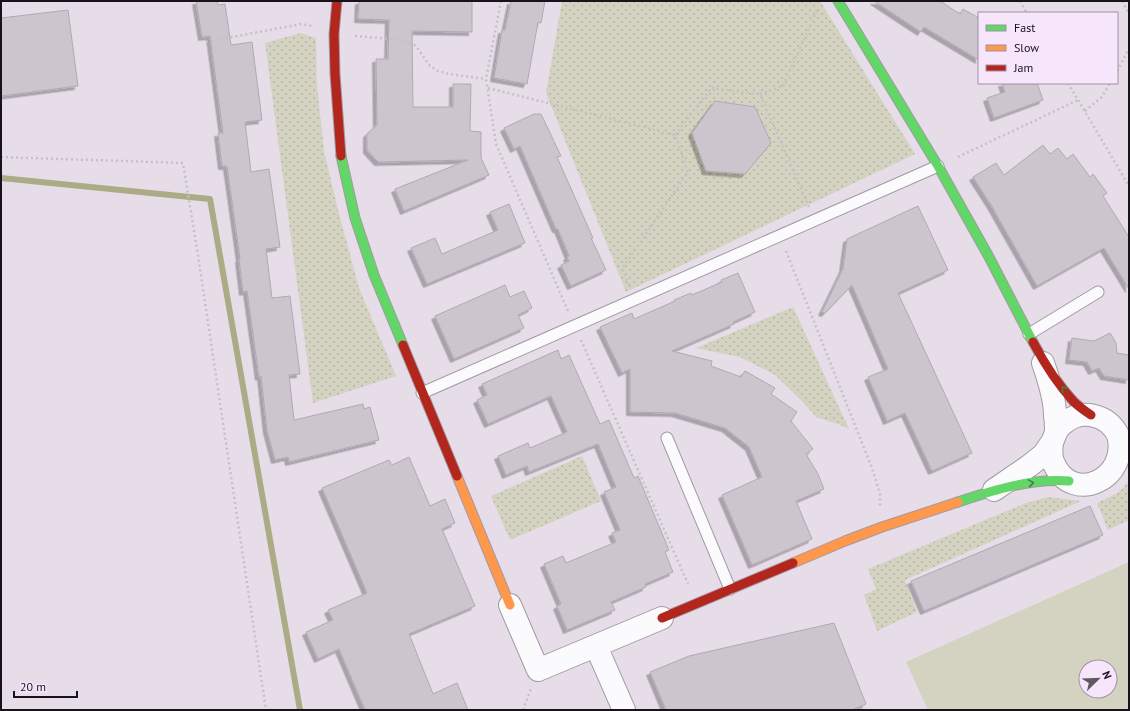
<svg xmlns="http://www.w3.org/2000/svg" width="1130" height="711" font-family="'PT Sans',sans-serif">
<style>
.grass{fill:url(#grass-dots)}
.garden{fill:#d4d3c1;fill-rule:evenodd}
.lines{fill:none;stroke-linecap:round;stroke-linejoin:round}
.stream{stroke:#abac85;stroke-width:6}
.building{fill:#ccc5ce;stroke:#b0a9b2;filter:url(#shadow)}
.lane-casing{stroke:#a19aa3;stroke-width:13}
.street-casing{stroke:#a19aa3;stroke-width:24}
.fast-casing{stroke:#a19aa3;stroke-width:11}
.slow-casing{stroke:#a19aa3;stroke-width:11}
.jam-casing{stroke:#a19aa3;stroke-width:11}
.path{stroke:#c4c1c5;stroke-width:2.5;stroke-dasharray:2 3;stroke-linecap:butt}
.lane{stroke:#fbfafc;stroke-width:11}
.street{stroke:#fbfafc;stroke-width:22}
.fast{stroke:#63d668;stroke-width:9}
.slow{stroke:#ff974d;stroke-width:9}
.jam{stroke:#b3261e;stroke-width:9}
.oneway{stroke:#417e45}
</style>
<defs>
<pattern id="grass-dots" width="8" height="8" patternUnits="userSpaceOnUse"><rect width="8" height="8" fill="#d4d3c1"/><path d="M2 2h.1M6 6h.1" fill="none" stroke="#b5b4a5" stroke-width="1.8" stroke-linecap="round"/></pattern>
<filter id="shadow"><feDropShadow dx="-3.5" dy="3.5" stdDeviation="0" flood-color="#0004"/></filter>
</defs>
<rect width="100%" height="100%" fill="#e6dde9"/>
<!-- grass -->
<path class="grass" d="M 562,1 L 820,1 L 915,154 L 626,292 L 546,93 Z
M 301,33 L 316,38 L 317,85 L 324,151 L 338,210 L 359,288 L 396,376 L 313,403 L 265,43 Z
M 793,307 L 849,429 L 838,424 L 816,417 L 804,403 L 775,375 L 740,357 L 696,348 Z
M 582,456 L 601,501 L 510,540 L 491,496 Z
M 1129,481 L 1129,520 L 1108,530 L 1097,503 L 1118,493 Z
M 1048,497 L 1081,501 L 905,580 L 917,612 L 877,631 L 864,595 L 876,589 L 868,569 L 1026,503 Z"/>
<!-- garden -->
<path class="garden" d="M 1129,562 L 1129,710 L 928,710 L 906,662 ZM 1086,667 L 1110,667 L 1110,691 L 1086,691 Z"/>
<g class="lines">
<!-- stream -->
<path class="stream" d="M 1,178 L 210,199 L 300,710"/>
</g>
<!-- building -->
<path class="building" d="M 196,1 L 217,1 L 218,5 L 225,4 L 231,45 L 252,42 L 262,120 L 245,122 L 251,172 L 269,169 L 280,247 L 266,249 L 272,298 L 290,296 L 300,374 L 289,375 L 294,420 L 363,404 L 364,409 L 370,407 L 379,440 L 289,462 L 288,457 L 275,460 L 267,430 L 261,376 L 259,377 L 247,291 L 243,292 L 239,259 L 240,258 L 227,166 L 222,166 L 218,133 L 223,133 L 210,36 L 202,37 Z
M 359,1 L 472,1 L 472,32 L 412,31 L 413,107 L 453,107 L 453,84 L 471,84 L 470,131 L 481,132 L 481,158 L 489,175 L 404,211 L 395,189 L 468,160 L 378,162 L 367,150 L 367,134 L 377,125 L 376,59 L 388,59 L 389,20 L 358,19 Z
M 511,1 L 545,1 L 541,23 L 538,22 L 527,84 L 494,78 L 502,30 L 505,30 Z
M 874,1 L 940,1 L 960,14 L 963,9 L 979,18 L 979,60 L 924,27 L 921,32 Z
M 68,10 L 78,86 L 1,96 L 1,18 Z
M 1002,83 L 1037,83 L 1043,100 L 994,118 L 987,98 L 1005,92 Z
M 715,101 L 755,107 L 771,143 L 745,174 L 706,171 L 692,133 Z
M 534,114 L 541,114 L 561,156 L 557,157 L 593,238 L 591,238 L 606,270 L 571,286 L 561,265 L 569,261 L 567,257 L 569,256 L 558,229 L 556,229 L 520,146 L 514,149 L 504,128 Z
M 1043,145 L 1050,154 L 1058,148 L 1067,159 L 1073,154 L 1090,177 L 1093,174 L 1107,193 L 1103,196 L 1129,237 L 1129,289 L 1104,248 L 1037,286 L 991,205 L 973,177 L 996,163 L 1004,175 Z
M 509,204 L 525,243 L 427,284 L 411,248 L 435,238 L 442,254 L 498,230 L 490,212 Z
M 918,206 L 948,270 L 898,293 L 972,453 L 932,471 L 905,413 L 887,421 L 868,377 L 888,369 L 852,285 L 825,313 L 822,312 L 843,269 L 847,239 Z
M 738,273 L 755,312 L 733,322 L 734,324 L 672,351 L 712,361 L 711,366 L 741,377 L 745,371 L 775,388 L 771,394 L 797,412 L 791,421 L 813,449 L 806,454 L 818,474 L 824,489 L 796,501 L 812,539 L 752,565 L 722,495 L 762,477 L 749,447 L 725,428 L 675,413 L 630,412 L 630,369 L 622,373 L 600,327 L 632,313 L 634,319 L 675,301 L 674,300 L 691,293 L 692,295 L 722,282 L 721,280 Z
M 505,285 L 510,297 L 524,291 L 532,308 L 518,315 L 524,328 L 454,359 L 435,316 Z
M 1110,333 L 1116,343 L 1117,353 L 1129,355 L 1129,380 L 1104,376 L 1099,368 L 1092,371 L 1087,362 L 1069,360 L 1072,338 L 1094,341 Z
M 558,350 L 561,359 L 569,355 L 600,424 L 609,420 L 634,478 L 638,476 L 669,550 L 665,552 L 673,572 L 645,584 L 646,587 L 611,602 L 615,610 L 567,630 L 557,606 L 561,604 L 544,564 L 563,556 L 566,563 L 616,542 L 612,533 L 620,530 L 604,492 L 616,487 L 598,444 L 529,472 L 527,466 L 506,475 L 498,456 L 528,443 L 530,448 L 567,432 L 551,396 L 488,424 L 477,400 L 487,395 L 482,384 Z
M 409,457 L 430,506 L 445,499 L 455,523 L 442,529 L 475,606 L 409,634 L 433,694 L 457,683 L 468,710 L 365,710 L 339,649 L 318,659 L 306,632 L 333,620 L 328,610 L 367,593 L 322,488 L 389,460 L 392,465 Z
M 1090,506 L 1103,535 L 924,611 L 911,581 Z
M 834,623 L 866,704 L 852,710 L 666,710 L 650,672 L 689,656 Z"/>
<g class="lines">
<!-- lane casing -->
<g class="lane-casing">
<path id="lane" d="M 1029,334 L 1098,292
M 422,393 L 938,166
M 667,438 L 730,589"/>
</g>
<!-- street casing -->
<g class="street-casing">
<path id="street" d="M 1043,363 C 1049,380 1055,398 1055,416 C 1056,421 1056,427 1056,432 C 1055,436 1053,439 1052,443 C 1051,450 1051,458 1054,464 C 1073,506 1130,478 1118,435 C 1108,415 1082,408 1064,423 C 1061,425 1058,429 1056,432
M 994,490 L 1029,466 L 1043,455 L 1052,442
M 510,605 L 538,670 L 662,618
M 596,646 L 624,710"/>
</g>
<!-- fast casing -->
<g class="fast-casing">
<path id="fast" d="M 838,1 L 938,166 L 989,257 L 1033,342
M 341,156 L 355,218 L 374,275 L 403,345
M 958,502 C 994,490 1031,478 1069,481"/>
</g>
<!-- slow casing -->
<g class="slow-casing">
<path id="slow" d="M 457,476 L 510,605
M 793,563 L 845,541 L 882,527 L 958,502"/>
</g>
<!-- jam casing -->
<g class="jam-casing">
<path id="jam" d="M 337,1 L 334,34 L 335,74 L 341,156
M 1033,342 C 1043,361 1059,386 1074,402 C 1079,407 1085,411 1091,415
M 403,345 L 457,476
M 662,618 L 793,563"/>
</g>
<!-- path -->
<path class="path" d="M 501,1 L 486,79 L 496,144 L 568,311
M 1020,1 L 1027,13
M 1122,1 L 1129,13
M 355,36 L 404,40 L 416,46 L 430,66 L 438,71 L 449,74 L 486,79
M 206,42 L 301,24 L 313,26
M 1117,71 L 1129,49
M 1068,83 L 1129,186
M 488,88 L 675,135 L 688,172 L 622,269 L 629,285
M 760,94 L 783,86 L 818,8
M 1085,111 L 1102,97 L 1110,83
M 675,135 L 711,88 L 760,94 L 809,207
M 1,157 L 183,163 L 197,249 L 266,710
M 958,157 L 1078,100
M 786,251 L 872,468 L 880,494 L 880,506
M 581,340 L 688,584
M 523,710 L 531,689"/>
<!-- lane -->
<use href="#lane" class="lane"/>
<!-- street -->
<use href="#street" class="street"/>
<!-- fast -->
<use href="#fast" class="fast"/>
<!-- slow -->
<use href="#slow" class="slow"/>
<!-- jam -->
<use href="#jam" class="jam"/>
</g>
<!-- one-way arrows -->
<defs><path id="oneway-chevron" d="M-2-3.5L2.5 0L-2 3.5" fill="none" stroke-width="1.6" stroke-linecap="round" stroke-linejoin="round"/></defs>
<g class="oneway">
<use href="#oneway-chevron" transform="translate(1064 389) rotate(-129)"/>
<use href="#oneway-chevron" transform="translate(1031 483) rotate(-9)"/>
</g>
<!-- border -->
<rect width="1130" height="711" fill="none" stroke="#18121a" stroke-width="4"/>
<!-- legend -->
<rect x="978" y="12" width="140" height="72" fill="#f7e5fc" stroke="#9e91a2"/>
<rect x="986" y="25" width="20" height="6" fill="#63d668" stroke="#9e91a2"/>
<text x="1014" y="32" font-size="12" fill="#18121a">Fast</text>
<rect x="986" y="45" width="20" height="6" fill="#ff974d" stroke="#9e91a2"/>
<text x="1014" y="52" font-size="12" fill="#18121a">Slow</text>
<rect x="986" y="65" width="20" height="6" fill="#b3261e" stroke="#9e91a2"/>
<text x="1014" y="72" font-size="12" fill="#18121a">Jam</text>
<!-- north arrow -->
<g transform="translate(1098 679) rotate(67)"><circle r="19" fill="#f7e5fc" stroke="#9e91a2"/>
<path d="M0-3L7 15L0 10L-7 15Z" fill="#605962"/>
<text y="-6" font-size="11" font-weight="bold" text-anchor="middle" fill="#18121a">N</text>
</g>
<!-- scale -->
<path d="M14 691v6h63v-6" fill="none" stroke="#18121a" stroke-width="2"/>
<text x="20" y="691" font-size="12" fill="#18121a" stroke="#f7e5fc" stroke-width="3" paint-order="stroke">20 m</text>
</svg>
